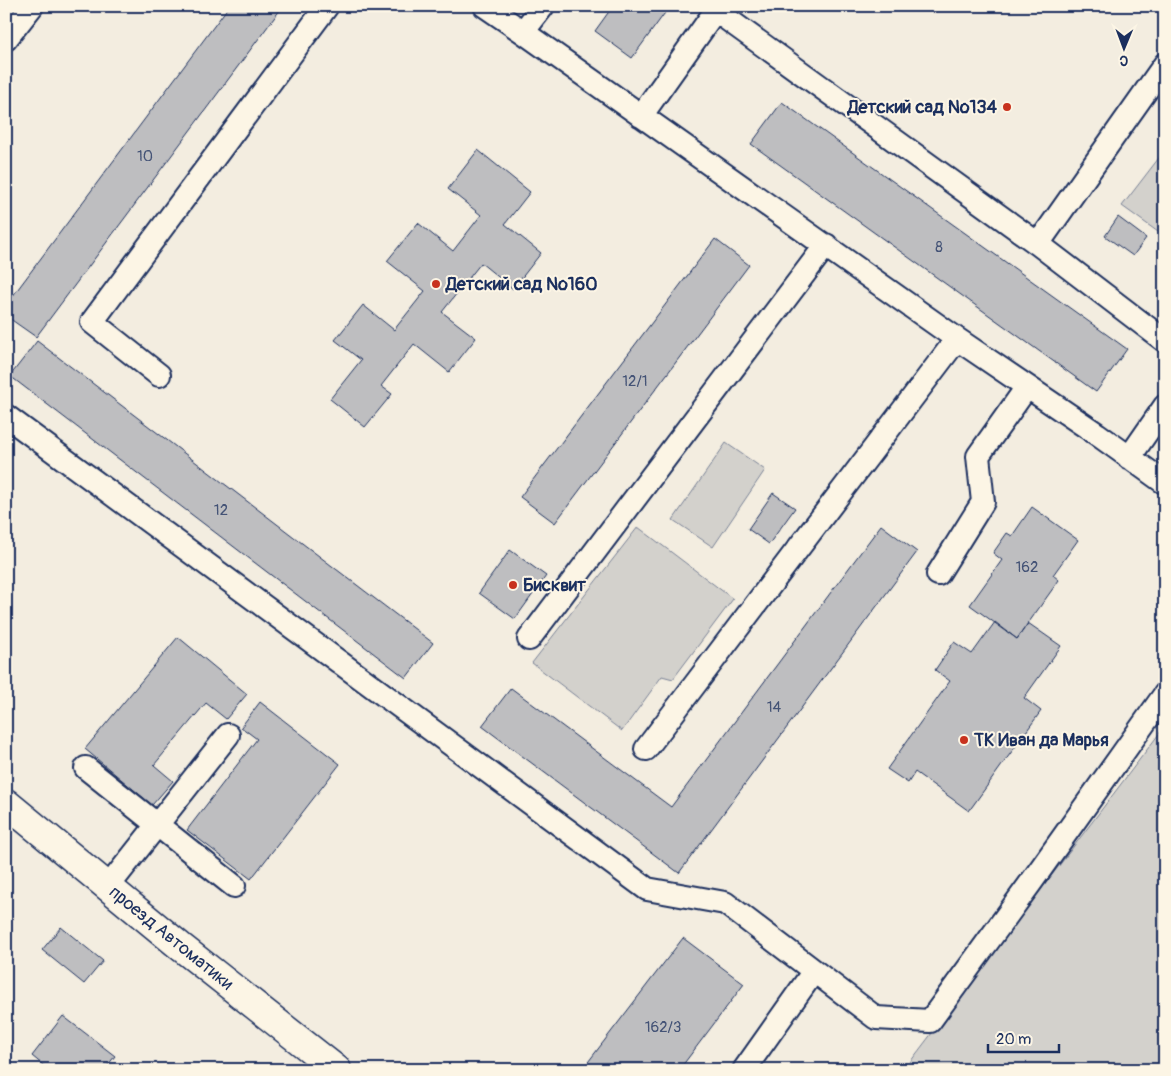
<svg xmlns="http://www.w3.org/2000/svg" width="1171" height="1076" font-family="Pangolin,sans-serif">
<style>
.green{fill:#d3d1cc;stroke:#778095}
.building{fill:#bebec0;stroke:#1b2f5e}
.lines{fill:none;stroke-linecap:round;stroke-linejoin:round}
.minor-casing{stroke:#1b2f5e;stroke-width:26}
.major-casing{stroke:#1b2f5e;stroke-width:31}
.minor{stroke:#fcf5e5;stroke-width:22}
.major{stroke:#fcf5e5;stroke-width:28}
.poi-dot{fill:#c8321e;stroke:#fcf5e5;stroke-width:2}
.labels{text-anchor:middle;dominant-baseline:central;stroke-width:4;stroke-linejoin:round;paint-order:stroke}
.number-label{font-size:15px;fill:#445376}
.poi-label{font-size:18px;font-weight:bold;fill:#1b2f5e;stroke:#fcf5e5;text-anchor:start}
.street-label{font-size:18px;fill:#1b2f5e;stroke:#fcf5e5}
</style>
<rect width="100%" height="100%" fill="#f3ede0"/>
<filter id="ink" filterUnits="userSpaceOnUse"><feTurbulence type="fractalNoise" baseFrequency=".02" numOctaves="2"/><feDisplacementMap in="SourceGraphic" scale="10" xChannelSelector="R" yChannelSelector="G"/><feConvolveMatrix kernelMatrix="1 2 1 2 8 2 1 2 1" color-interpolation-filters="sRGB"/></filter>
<g filter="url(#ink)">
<!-- green -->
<path class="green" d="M 1165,150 L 1165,237 L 1122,206 Z
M 726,443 L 765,470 L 713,547 L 673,520 Z
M 638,527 L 733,599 L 673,679 L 662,676 L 622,731 L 532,663 Z
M 1165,726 L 1165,1070 L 904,1070 Z"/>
<!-- building -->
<path class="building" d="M 229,6 L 283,6 L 36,337 L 6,316 L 6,305 Z
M 613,6 L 670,6 L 632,58 L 595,31 Z
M 782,102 L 1127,349 L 1096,392 L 751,144 Z
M 478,150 L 530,192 L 505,224 L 541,253 L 513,289 L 481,263 L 442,312 L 476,338 L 449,372 L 414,344 L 381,386 L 392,394 L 365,427 L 330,399 L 361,360 L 335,340 L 363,305 L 394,330 L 425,291 L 387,261 L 418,223 L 453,251 L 481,215 L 448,189 Z
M 1118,217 L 1146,238 L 1133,256 L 1105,236 Z
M 715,239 L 749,265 L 555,523 L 520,497 Z
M 37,341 L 433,643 L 406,678 L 10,376 Z
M 773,493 L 795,508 L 769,544 L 748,529 Z
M 1032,507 L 1078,540 L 1053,575 L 1059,580 L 1017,639 L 970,605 L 1002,560 L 993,553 L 1007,533 L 1012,536 Z
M 881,525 L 917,552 L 679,873 L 482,726 L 511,688 L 671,807 Z
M 510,550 L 546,576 L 515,619 L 479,593 Z
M 995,622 L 1017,639 L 1028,623 L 1061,646 L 1024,698 L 1041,711 L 969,811 L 915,772 L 908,783 L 887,769 L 950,681 L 935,670 L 954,642 L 972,654 Z
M 178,637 L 247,694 L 226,719 L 206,703 L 154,765 L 173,781 L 152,805 L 85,749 Z
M 260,702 L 340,764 L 251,879 L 187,830 L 257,739 L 241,727 Z
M 61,927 L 103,961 L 84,984 L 42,950 Z
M 683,938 L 744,984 L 679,1070 L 582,1070 Z
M 63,1016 L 115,1056 L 104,1070 L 49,1070 L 32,1056 Z"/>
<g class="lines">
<!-- minor casing -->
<g class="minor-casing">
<path id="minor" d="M 485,6 L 523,32 L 957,339 L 1097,434 L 1165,483
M 716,11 L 1038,244
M 523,32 L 543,6
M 6,39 L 32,6
M 1165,64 L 1038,244 L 1165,341
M 641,116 L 719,6
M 159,375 L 92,322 L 327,6
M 6,416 L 647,889 L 725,903 L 876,1018 L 930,1021 L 1032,881 L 1165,694
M 1129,458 L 1165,406
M 938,574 L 983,502 L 978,456 L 1027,387
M 529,639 L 826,245
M 646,749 L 957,339
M 86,768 L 234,886
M 108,887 L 228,735
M 744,1070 L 814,971"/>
</g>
<!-- major casing -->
<g class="major-casing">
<path id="major" d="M 6,803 L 181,947 L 337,1070"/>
</g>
<!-- minor -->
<use href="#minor" class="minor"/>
<!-- major -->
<use href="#major" class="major"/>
</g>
</g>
<!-- markers -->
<g class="poi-dot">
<circle cx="1007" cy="107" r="5"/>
<circle cx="436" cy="284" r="5"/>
<circle cx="513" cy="585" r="5"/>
<circle cx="964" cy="740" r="5"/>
</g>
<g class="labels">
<!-- number labels -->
<g class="number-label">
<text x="145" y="156">10</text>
<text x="939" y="247">8</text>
<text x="635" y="381">12/1</text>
<text x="221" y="510">12</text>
<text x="1027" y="567">162</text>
<text x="774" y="707">14</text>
<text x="663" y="1027">162/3</text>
</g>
<!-- poi labels -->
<g class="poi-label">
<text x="997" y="107" text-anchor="end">Детский сад №134</text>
<text x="446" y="284">Детский сад №160</text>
<text x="523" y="585">Бисквит</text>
<text x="974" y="740">ТК Иван да Марья</text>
</g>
<!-- street labels -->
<g class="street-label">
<text transform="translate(171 938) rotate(39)">проезд Автоматики</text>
</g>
</g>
<!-- margin -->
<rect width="1171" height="1076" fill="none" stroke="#fcf5e5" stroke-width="25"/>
<rect x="12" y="12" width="1146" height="1051" fill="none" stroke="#1b2f5e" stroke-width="2" filter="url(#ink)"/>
<!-- north arrow -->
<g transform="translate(1124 48) rotate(181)" stroke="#fcf5e5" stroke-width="4" paint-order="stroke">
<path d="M0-4L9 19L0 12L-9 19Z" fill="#1b2f5e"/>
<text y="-8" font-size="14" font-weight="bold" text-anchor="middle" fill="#1b2f5e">С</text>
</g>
<!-- scale -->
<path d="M988 1044v8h71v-8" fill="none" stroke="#1b2f5e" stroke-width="2.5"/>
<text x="996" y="1044" font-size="15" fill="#1b2f5e" stroke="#fcf5e5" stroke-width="4" paint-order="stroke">20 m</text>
</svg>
